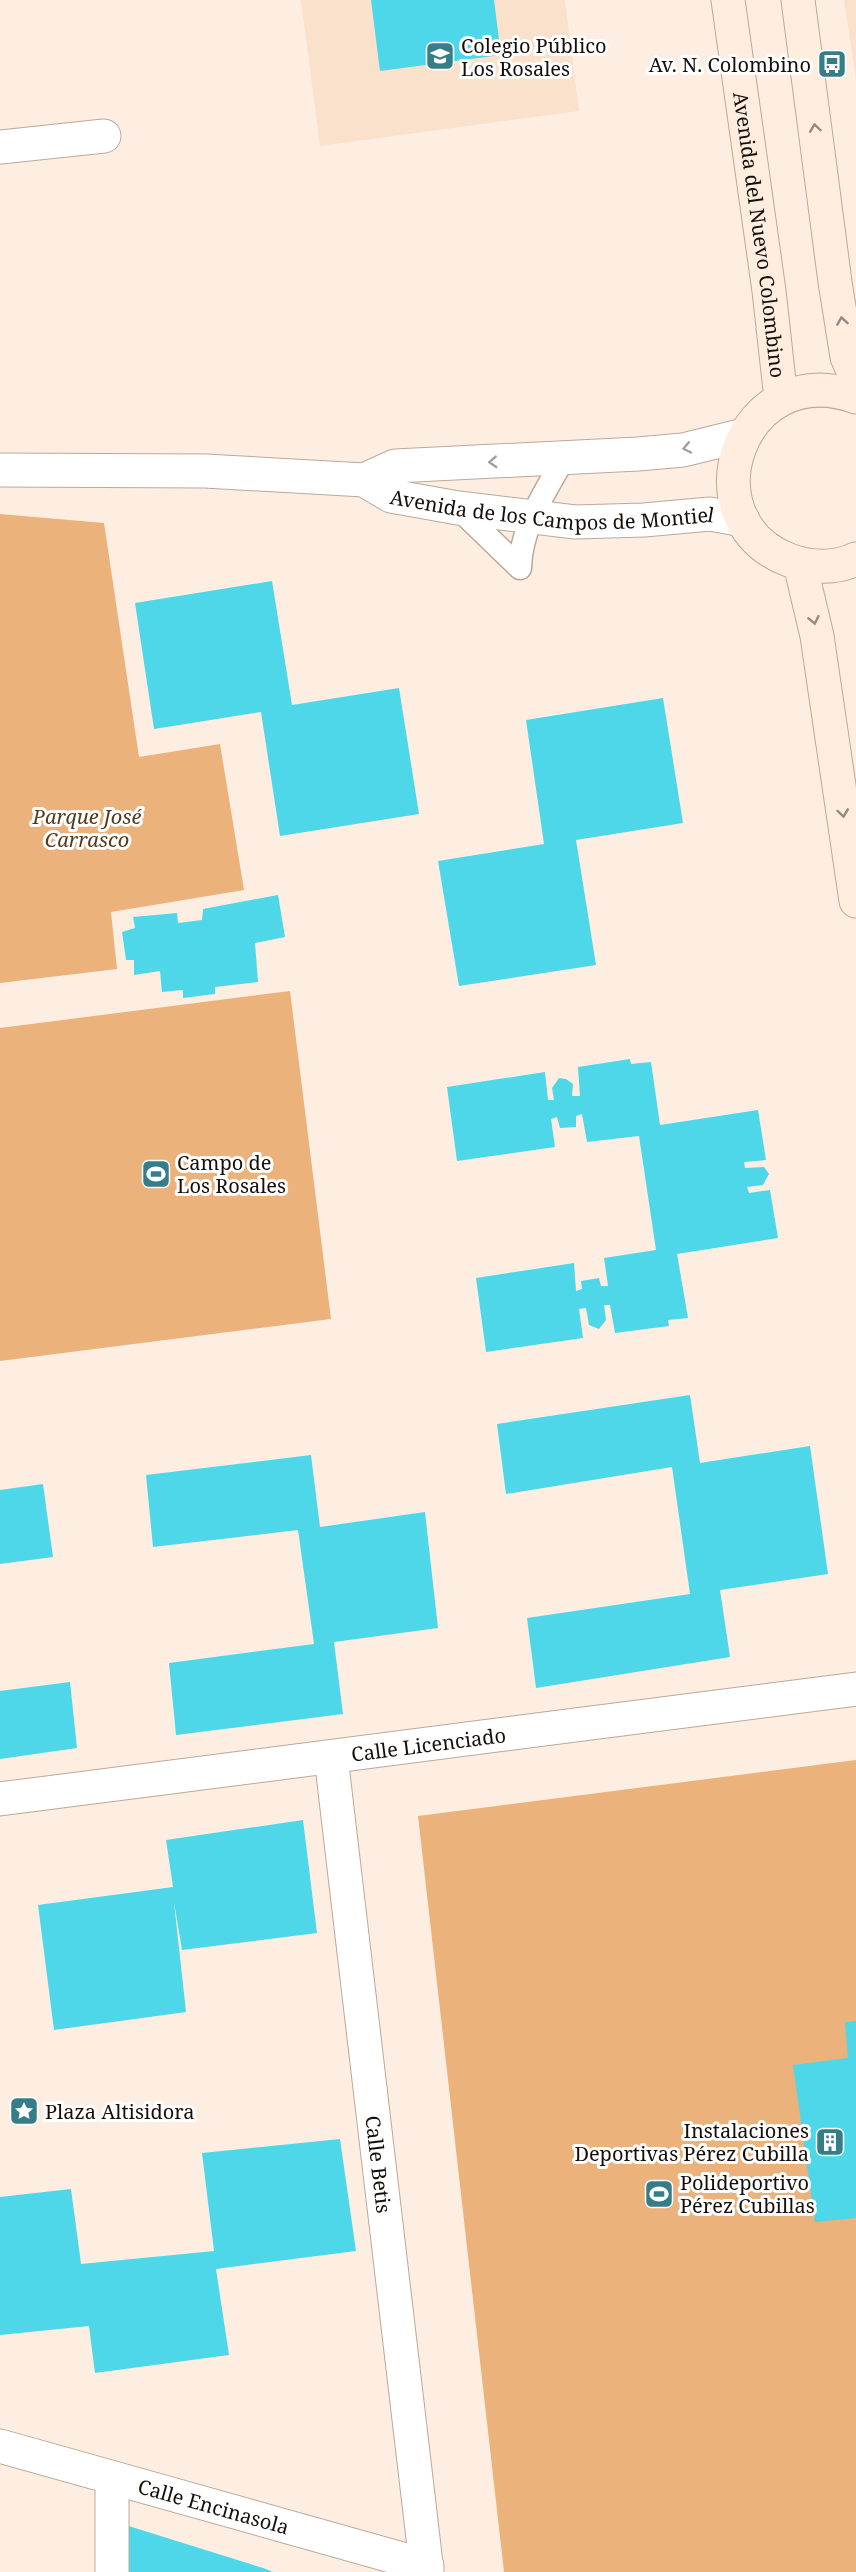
<svg xmlns="http://www.w3.org/2000/svg" width="856" height="2572" font-family="'Noto Serif',serif">
<style>
.built{fill:#f9e1cb}
.green{fill:#ebb27b}
.building{fill:#4dd7e8}
.lines{fill:none;stroke-linecap:round;stroke-linejoin:round}
.lane-casing{stroke:#baa999;stroke-width:25}
.street-casing{stroke:#baa999;stroke-width:35}
.secondary-casing{stroke:#baa999;stroke-width:35}
.lane{stroke:#fff;stroke-width:22}
.street{stroke:#fff;stroke-width:33}
.secondary{stroke:#ffeee0;stroke-width:33}
.oneway{stroke:#968a80}
.oneway2{stroke:#a19f9d}
.labels{text-anchor:middle;dominant-baseline:central;stroke-width:6;stroke-linejoin:round;paint-order:stroke}
.poi-label{font-size:20px;fill:#150f0a;stroke:#fff;text-anchor:start}
.street-label{font-size:20px;fill:#150f0a;stroke:#fff}
.park-label{font-size:20px;font-style:italic;fill:#55391b;stroke:#fff}
</style>
<rect width="100%" height="100%" fill="#fdeee1"/>
<!-- built -->
<path class="built" d="M 301,0 L 565,0 L 579,111 L 320,146 Z
M 844,0 L 856,0 L 856,79 Z"/>
<!-- green -->
<path class="green" d="M 0,514 L 104,523 L 139,757 L 220,744 L 244,890 L 111,912 L 117,969 L 0,983 Z
M 290,991 L 331,1319 L 0,1361 L 0,1028 Z
M 856,1760 L 856,2572 L 504,2572 L 418,1816 Z"/>
<!-- building -->
<path class="building" d="M 371,0 L 494,0 L 501,55 L 380,71 Z
M 272,581 L 292,705 L 399,688 L 419,814 L 280,836 L 261,712 L 154,729 L 135,603 Z
M 663,698 L 683,823 L 576,840 L 596,965 L 459,986 L 438,861 L 544,844 L 526,720 Z
M 278,895 L 285,937 L 255,943 L 258,982 L 215,987 L 215,994 L 183,998 L 183,990 L 162,992 L 160,971 L 134,975 L 134,960 L 126,960 L 122,932 L 135,928 L 133,917 L 177,913 L 178,923 L 202,920 L 203,909 Z
M 630,1059 L 631,1064 L 651,1062 L 660,1125 L 758,1110 L 766,1160 L 744,1162 L 745,1168 L 764,1167 L 769,1174 L 763,1185 L 747,1187 L 749,1193 L 770,1190 L 778,1238 L 677,1254 L 688,1318 L 668,1320 L 669,1326 L 615,1333 L 610,1305 L 604,1305 L 606,1320 L 599,1329 L 589,1325 L 586,1308 L 579,1309 L 583,1338 L 486,1352 L 476,1278 L 574,1263 L 576,1291 L 582,1289 L 581,1281 L 599,1278 L 601,1286 L 608,1286 L 604,1258 L 656,1250 L 639,1136 L 587,1142 L 582,1114 L 576,1116 L 576,1127 L 560,1128 L 557,1117 L 551,1119 L 555,1147 L 457,1161 L 447,1087 L 545,1072 L 548,1100 L 554,1100 L 552,1088 L 559,1078 L 566,1079 L 573,1084 L 572,1096 L 580,1096 L 578,1067 Z
M 690,1395 L 700,1463 L 810,1446 L 828,1574 L 720,1590 L 730,1657 L 536,1688 L 527,1618 L 690,1594 L 672,1467 L 506,1494 L 497,1424 Z
M 311,1455 L 320,1527 L 425,1512 L 438,1628 L 334,1642 L 343,1714 L 176,1735 L 169,1663 L 314,1644 L 298,1530 L 153,1547 L 146,1475 Z
M 43,1484 L 53,1557 L 0,1564 L 0,1490 Z
M 70,1682 L 77,1748 L 0,1759 L 0,1691 Z
M 303,1820 L 317,1933 L 182,1950 L 174,1902 L 186,2012 L 54,2030 L 38,1905 L 173,1887 L 166,1840 Z
M 856,2021 L 856,2218 L 815,2222 L 793,2065 L 848,2058 L 845,2022 Z
M 340,2139 L 356,2251 L 216,2269 L 229,2355 L 95,2373 L 89,2326 L 0,2335 L 0,2197 L 71,2189 L 81,2264 L 214,2251 L 202,2153 Z
M 119,2523 L 263,2568 L 273,2572 L 122,2572 Z"/>
<g class="lines">
<!-- lane casing -->
<g class="lane-casing">
<path id="lane" d="M 458,508 L 520,568
M 520,568 C 521,527 544,494 564,458"/>
</g>
<!-- street casing -->
<g class="street-casing">
<g id="street">
<path d="M 0,147 L 104,136"/>
<path id="s1" d="M 0,470 L 205,471 L 364,480 L 391,496 L 458,508 L 575,522 L 644,520 L 710,514 L 743,520"/>
<path d="M 364,480 L 395,466 L 638,454 L 683,450 L 744,435"/>
<path id="s2" d="M 331,1757 L 427,2572"/>
<path id="s3" d="M 0,1799 L 856,1689"/>
<path id="s4" d="M 0,2446 L 427,2566"/>
<path d="M 112,2572 L 112,2478"/>
</g>
</g>
<!-- secondary casing -->
<g class="secondary-casing">
<g id="secondary">
<path id="s5" d="M 728,0 L 769,291 L 781,399"/>
<path d="M 798,0 L 835,282 L 847,357 L 856,378"/>
<path d="M 856,397 C 740,355 684,520 789,560 C 810,568 835,569 856,559"/>
<path d="M 800,564 L 817,636 L 856,901"/>
</g>
</g>
<!-- lane -->
<use href="#lane" class="lane"/>
<!-- street -->
<use href="#street" class="street"/>
<!-- secondary -->
<use href="#secondary" class="secondary"/>
</g>
<!-- one-way arrows -->
<defs><path id="oneway-chevron" d="M-2-3.5L2.5 0L-2 3.5" fill="none" stroke-width="1.6" stroke-linecap="round" stroke-linejoin="round" transform="scale(1.5)"/></defs>
<g class="oneway">
<use href="#oneway-chevron" transform="translate(815 128) rotate(-98)"/>
<use href="#oneway-chevron" transform="translate(842 321) rotate(-99)"/>
<use href="#oneway-chevron" transform="translate(814 620) rotate(78)"/>
<use href="#oneway-chevron" transform="translate(843 813) rotate(82)"/>
</g>
<g class="oneway2">
<use href="#oneway-chevron" transform="translate(687 448) rotate(168)"/>
<use href="#oneway-chevron" transform="translate(493 462) rotate(177)"/>
</g>
<!-- icons -->
<defs>
<g id="school-square" transform="scale(1.5)"><rect x="-9" y="-9" width="18" height="18" rx="4" fill="#367e87" stroke="#fff"/><path d="M0-5L7-2L0 1L-7-2ZM-4 1L0 2.5L4 1V4Q0 6-4 4Z" fill="#fff"/></g>
<g id="bus-square" transform="scale(1.5)"><rect x="-9" y="-9" width="18" height="18" rx="4" fill="#367e87" stroke="#fff"/><path d="M-5-6H5V4H4V6H2V4H-2V6H-4V4H-5ZM-3.5-4V0h7V-4ZM-3.5 1.2v1.5H-2V1.2ZM2 1.2v1.5H3.5V1.2Z" fill="#fff"/></g>
<g id="stadium-square" transform="scale(1.5)"><rect x="-9" y="-9" width="18" height="18" rx="4" fill="#367e87" stroke="#fff"/><path d="M0-5a6.5 5 0 1 0 0 10a6.5 5 0 1 0 0-10ZM-3.5-1.8h7v3.6h-7Z" fill="#fff"/></g>
<g id="sight-square" transform="scale(1.5)"><rect x="-9" y="-9" width="18" height="18" rx="4" fill="#367e87" stroke="#fff"/><path d="M0-6L1.8-2.2L6-1.7L2.9 1.2L3.7 5.4L0 3.3L-3.7 5.4L-2.9 1.2L-6-1.7L-1.8-2.2Z" fill="#fff"/></g>
<g id="building-square" transform="scale(1.5)"><rect x="-9" y="-9" width="18" height="18" rx="4" fill="#367e87" stroke="#fff"/><path d="M-4-6H4V6H1V3H-1V6H-4ZM-2.5-4.3h1.7v1.8h-1.7ZM.8-4.3h1.7v1.8H.8ZM-2.5-1h1.7V.8h-1.7ZM.8-1h1.7V.8H.8Z" fill="#fff"/></g>
</defs>
<g fill-rule="evenodd">
<use href="#school-square" x="440" y="56"/>
<use href="#bus-square" x="832" y="64"/>
<use href="#stadium-square" x="156" y="1174"/>
<use href="#sight-square" x="24" y="2111"/>
<use href="#building-square" x="830" y="2142"/>
<use href="#stadium-square" x="659" y="2194"/>
</g>
<g class="labels">
<!-- poi labels -->
<g class="poi-label">
<text x="461" y="45">Colegio Público<tspan x="461" dy="23">Los Rosales</tspan></text>
<text x="811" y="64" text-anchor="end">Av. N. Colombino</text>
<text x="177" y="1162">Campo de<tspan x="177" dy="23">Los Rosales</tspan></text>
<text x="45" y="2111">Plaza Altisidora</text>
<text x="809" y="2130" text-anchor="end">Instalaciones<tspan x="809" dy="23">Deportivas Pérez Cubilla</tspan></text>
<text x="680" y="2182">Polideportivo<tspan x="680" dy="23">Pérez Cubillas</tspan></text>
</g>
<!-- street labels -->
<g class="street-label">
<text stroke="none"><textPath href="#s5" startOffset="237">Avenida del Nuevo Colombino</textPath></text>
<text stroke="none"><textPath href="#s1" startOffset="558">Avenida de los Campos de Montiel</textPath></text>
<text stroke="none"><textPath href="#s3" startOffset="432">Calle Licenciado</textPath></text>
<text stroke="none"><textPath href="#s2" startOffset="410">Calle Betis</textPath></text>
<text stroke="none"><textPath href="#s4" startOffset="222">Calle Encinasola</textPath></text>
</g>
<!-- park labels -->
<g class="park-label">
<text x="87" y="816">Parque José<tspan x="87" dy="23">Carrasco</tspan></text>
</g>
</g>
</svg>
